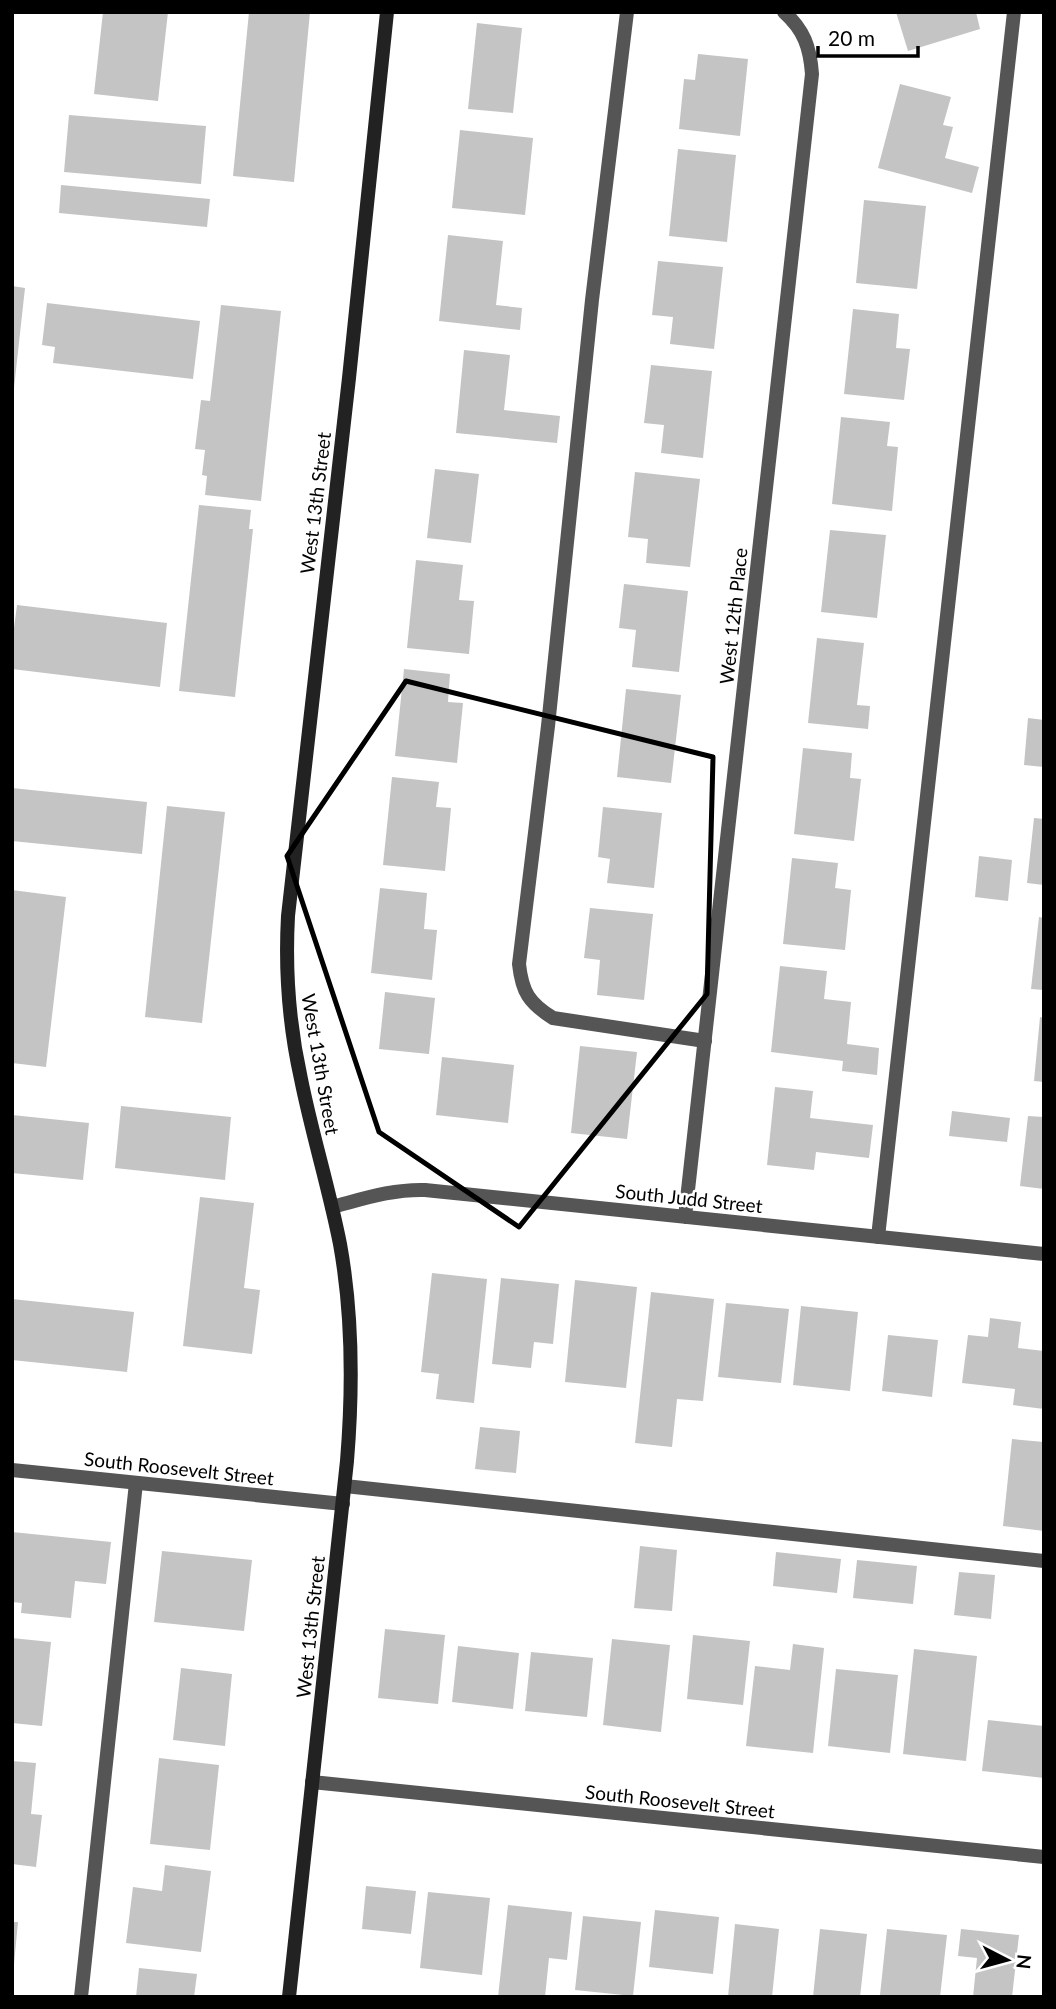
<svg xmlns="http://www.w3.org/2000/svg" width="1056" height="2009" font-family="Lato,sans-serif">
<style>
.building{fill:#c4c4c4}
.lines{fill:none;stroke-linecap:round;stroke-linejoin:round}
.lane{stroke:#555;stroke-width:14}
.street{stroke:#555;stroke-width:14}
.secondary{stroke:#222;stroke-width:14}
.marked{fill:none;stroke:#000;stroke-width:5;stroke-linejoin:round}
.labels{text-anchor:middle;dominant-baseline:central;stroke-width:5;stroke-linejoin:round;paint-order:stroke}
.street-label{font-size:19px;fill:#000;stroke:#fff}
</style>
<rect width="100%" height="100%" fill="#fff"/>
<!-- building -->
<path class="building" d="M 103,12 L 168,12 L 158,101 L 94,94 Z
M 249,12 L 310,12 L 294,182 L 233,176 Z
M 896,12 L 976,12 L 980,29 L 908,51 Z
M 477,23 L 522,28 L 513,113 L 468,109 Z
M 698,54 L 748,59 L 740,136 L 679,129 L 684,79 L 695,80 Z
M 900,84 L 951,97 L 943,125 L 953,127 L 945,158 L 979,167 L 972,193 L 878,168 Z
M 69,115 L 206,126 L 201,184 L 64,172 Z
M 460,130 L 533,138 L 525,215 L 452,208 Z
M 678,149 L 736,155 L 727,242 L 669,236 Z
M 61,185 L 210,199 L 207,227 L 59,213 Z
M 864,200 L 926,206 L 917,289 L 856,283 Z
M 448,235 L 503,241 L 496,305 L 522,308 L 520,330 L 439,321 Z
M 658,261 L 723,267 L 714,349 L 670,344 L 673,317 L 652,315 Z
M 12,286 L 25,288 L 14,388 L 12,388 Z
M 47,303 L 200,321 L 193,379 L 53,363 L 55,347 L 42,345 Z
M 221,305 L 281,311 L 261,501 L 205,495 L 207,476 L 202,475 L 205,450 L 195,449 L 201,400 L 210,401 Z
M 853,309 L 899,314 L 896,348 L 910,349 L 904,400 L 844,394 Z
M 464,350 L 510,355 L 504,410 L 560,416 L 557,443 L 456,433 Z
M 651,365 L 712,371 L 703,458 L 661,453 L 664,425 L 644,423 Z
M 841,417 L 890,422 L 887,446 L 898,447 L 892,511 L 832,504 Z
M 435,469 L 479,474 L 471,543 L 427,538 Z
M 635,472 L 700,479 L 690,567 L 646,563 L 648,539 L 628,537 Z
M 199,505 L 251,510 L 249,529 L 253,529 L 235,697 L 179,691 Z
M 830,530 L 886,535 L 877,618 L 821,612 Z
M 416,560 L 463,565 L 459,600 L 474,601 L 469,654 L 407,648 Z
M 624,584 L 688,591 L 679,672 L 632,667 L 636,630 L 619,628 Z
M 17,605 L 167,623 L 160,687 L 12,669 L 12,643 Z
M 817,638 L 864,643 L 857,705 L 870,706 L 868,729 L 808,723 Z
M 404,669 L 450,674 L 448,702 L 463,703 L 457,763 L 395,756 Z
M 626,689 L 681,695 L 671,783 L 617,777 Z
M 1028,718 L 1044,720 L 1044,767 L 1024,765 Z
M 803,748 L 852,753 L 850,778 L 861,779 L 854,841 L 794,834 Z
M 392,777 L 439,782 L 436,807 L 451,808 L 445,871 L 383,865 Z
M 12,788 L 147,802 L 142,854 L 12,841 Z
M 167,806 L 225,812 L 202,1023 L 145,1017 Z
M 603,807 L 662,813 L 654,888 L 607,883 L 610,859 L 598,857 Z
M 1034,818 L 1044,819 L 1044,885 L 1027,883 Z
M 979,856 L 1012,860 L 1008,901 L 975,897 Z
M 792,858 L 838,863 L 835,888 L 851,890 L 845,950 L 783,944 Z
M 380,888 L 427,893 L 424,929 L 437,930 L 432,980 L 371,973 Z
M 12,890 L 66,897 L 46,1067 L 12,1063 Z
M 590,908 L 653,914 L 644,1000 L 597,995 L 600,960 L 584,958 Z
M 1039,917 L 1044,918 L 1044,990 L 1031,989 Z
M 780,966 L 827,971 L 824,999 L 851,1002 L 847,1044 L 879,1048 L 877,1075 L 842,1071 L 843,1061 L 771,1052 Z
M 385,992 L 435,998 L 429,1054 L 379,1049 Z
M 1040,1017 L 1044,1018 L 1044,1082 L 1034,1081 Z
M 580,1046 L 637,1052 L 627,1139 L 571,1133 Z
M 442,1057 L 514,1065 L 508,1123 L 436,1115 Z
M 775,1087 L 813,1091 L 810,1118 L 873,1125 L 869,1158 L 816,1152 L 814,1170 L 767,1165 Z
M 121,1106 L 231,1117 L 225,1180 L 115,1168 Z
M 952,1111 L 1010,1118 L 1007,1142 L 949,1136 Z
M 12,1115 L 89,1123 L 83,1180 L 12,1173 Z
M 1028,1116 L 1044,1117 L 1044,1189 L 1020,1186 Z
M 200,1197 L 254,1203 L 244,1288 L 260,1290 L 252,1354 L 183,1346 Z
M 432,1273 L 487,1279 L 474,1403 L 436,1399 L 439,1374 L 421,1372 Z
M 501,1278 L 559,1284 L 553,1344 L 534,1342 L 531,1368 L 492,1364 Z
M 575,1280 L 637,1287 L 626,1388 L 565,1382 Z
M 651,1292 L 714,1299 L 703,1401 L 677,1399 L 672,1447 L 635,1443 Z
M 12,1299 L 134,1312 L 127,1372 L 12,1360 Z
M 726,1303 L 789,1309 L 781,1383 L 718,1377 Z
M 801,1306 L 858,1312 L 850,1391 L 793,1385 Z
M 990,1318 L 1021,1322 L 1018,1348 L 1044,1351 L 1044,1409 L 1013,1405 L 1015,1389 L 962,1383 L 968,1335 L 988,1337 Z
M 888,1335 L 938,1340 L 932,1397 L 882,1391 Z
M 480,1427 L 520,1431 L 516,1473 L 475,1469 Z
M 1012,1439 L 1044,1442 L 1044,1531 L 1003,1526 Z
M 12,1532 L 111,1542 L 106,1584 L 75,1581 L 71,1618 L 21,1613 L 22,1603 L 12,1602 Z
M 640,1546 L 677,1550 L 672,1611 L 634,1608 Z
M 162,1551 L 252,1560 L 244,1631 L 154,1622 Z
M 776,1552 L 841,1559 L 837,1593 L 773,1586 Z
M 857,1560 L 917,1566 L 913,1604 L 853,1598 Z
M 959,1572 L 995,1575 L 991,1619 L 954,1615 Z
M 385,1629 L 445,1635 L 438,1704 L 378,1698 Z
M 693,1635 L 750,1641 L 743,1705 L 687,1699 Z
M 12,1638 L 51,1642 L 42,1726 L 12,1723 Z
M 612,1639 L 670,1645 L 661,1732 L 603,1725 Z
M 793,1644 L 824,1648 L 813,1753 L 746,1746 L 755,1666 L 790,1670 Z
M 458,1646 L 519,1653 L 513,1709 L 452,1702 Z
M 914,1649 L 977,1656 L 966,1761 L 903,1754 Z
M 531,1652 L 593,1658 L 587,1717 L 525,1711 Z
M 181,1668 L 232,1674 L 225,1746 L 173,1740 Z
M 836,1669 L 898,1675 L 890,1753 L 828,1746 Z
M 988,1720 L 1044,1726 L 1044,1778 L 982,1771 Z
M 159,1758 L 219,1765 L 210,1850 L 150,1844 Z
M 12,1761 L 36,1763 L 31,1814 L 42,1815 L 36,1867 L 12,1864 Z
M 165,1865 L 211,1871 L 201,1952 L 126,1943 L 133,1887 L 162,1891 Z
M 366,1886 L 416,1891 L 411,1934 L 362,1929 Z
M 428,1892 L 490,1898 L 482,1975 L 420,1968 Z
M 508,1905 L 572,1912 L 567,1960 L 549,1958 L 545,1997 L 498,1997 Z
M 655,1910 L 719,1917 L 713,1974 L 649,1967 Z
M 583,1916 L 641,1922 L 633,1996 L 575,1990 Z
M 12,1922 L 18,1922 L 14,1964 L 12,1964 Z
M 735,1924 L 779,1929 L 772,1997 L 728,1997 Z
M 820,1929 L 867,1934 L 860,1997 L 813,1997 Z
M 887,1929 L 947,1935 L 940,1997 L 880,1995 Z
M 961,1929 L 1019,1935 L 1012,1997 L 973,1997 L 977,1958 L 958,1956 Z
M 139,1968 L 197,1974 L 194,1997 L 136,1997 Z"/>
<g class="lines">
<!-- lane -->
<path class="lane" d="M 627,12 L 592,300 L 548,726 L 519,964 C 522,992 529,1003 553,1018 L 705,1041
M 878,1237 L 1014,12
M 345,1486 L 1044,1561
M 81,1997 L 136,1483"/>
<!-- street -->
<path class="street" d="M 332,1207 C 363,1199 392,1189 425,1190 L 1044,1254
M 685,1217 L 812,74 C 810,47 804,30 784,12
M 12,1470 L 343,1504
M 312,1782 L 1044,1857"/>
<!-- secondary -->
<path class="secondary" d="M 289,1997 L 347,1461 C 353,1388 353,1316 340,1244 C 329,1188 312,1134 301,1079 C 289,1025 285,971 288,916 L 349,378 L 387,12"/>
</g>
<!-- marked area -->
<path class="marked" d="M 406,681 L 713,757 L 707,994 L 519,1227 L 379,1132 L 287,856 Z"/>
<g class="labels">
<!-- street labels -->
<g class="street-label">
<text transform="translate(315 503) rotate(-83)">West 13th Street</text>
<text transform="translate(733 616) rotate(-84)">West 12th Place</text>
<text transform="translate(321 1064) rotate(80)">West 13th Street</text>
<text transform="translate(689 1198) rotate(6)">South Judd Street</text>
<text transform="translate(179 1468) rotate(6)">South Roosevelt Street</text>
<text transform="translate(310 1627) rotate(-84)">West 13th Street</text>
<text transform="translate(680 1801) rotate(6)">South Roosevelt Street</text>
</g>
</g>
<!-- border -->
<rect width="1056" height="2009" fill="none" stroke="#000000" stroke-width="28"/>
<!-- north arrow -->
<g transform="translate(1007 1960) rotate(96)" stroke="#ffffff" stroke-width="5" paint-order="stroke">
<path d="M0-5L12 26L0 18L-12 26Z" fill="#000000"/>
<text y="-10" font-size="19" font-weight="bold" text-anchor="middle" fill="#000000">N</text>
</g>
<!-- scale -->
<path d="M818 46v10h100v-10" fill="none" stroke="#000000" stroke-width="3.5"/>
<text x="828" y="46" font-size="21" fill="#000000" stroke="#ffffff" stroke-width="5" paint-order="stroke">20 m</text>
</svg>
